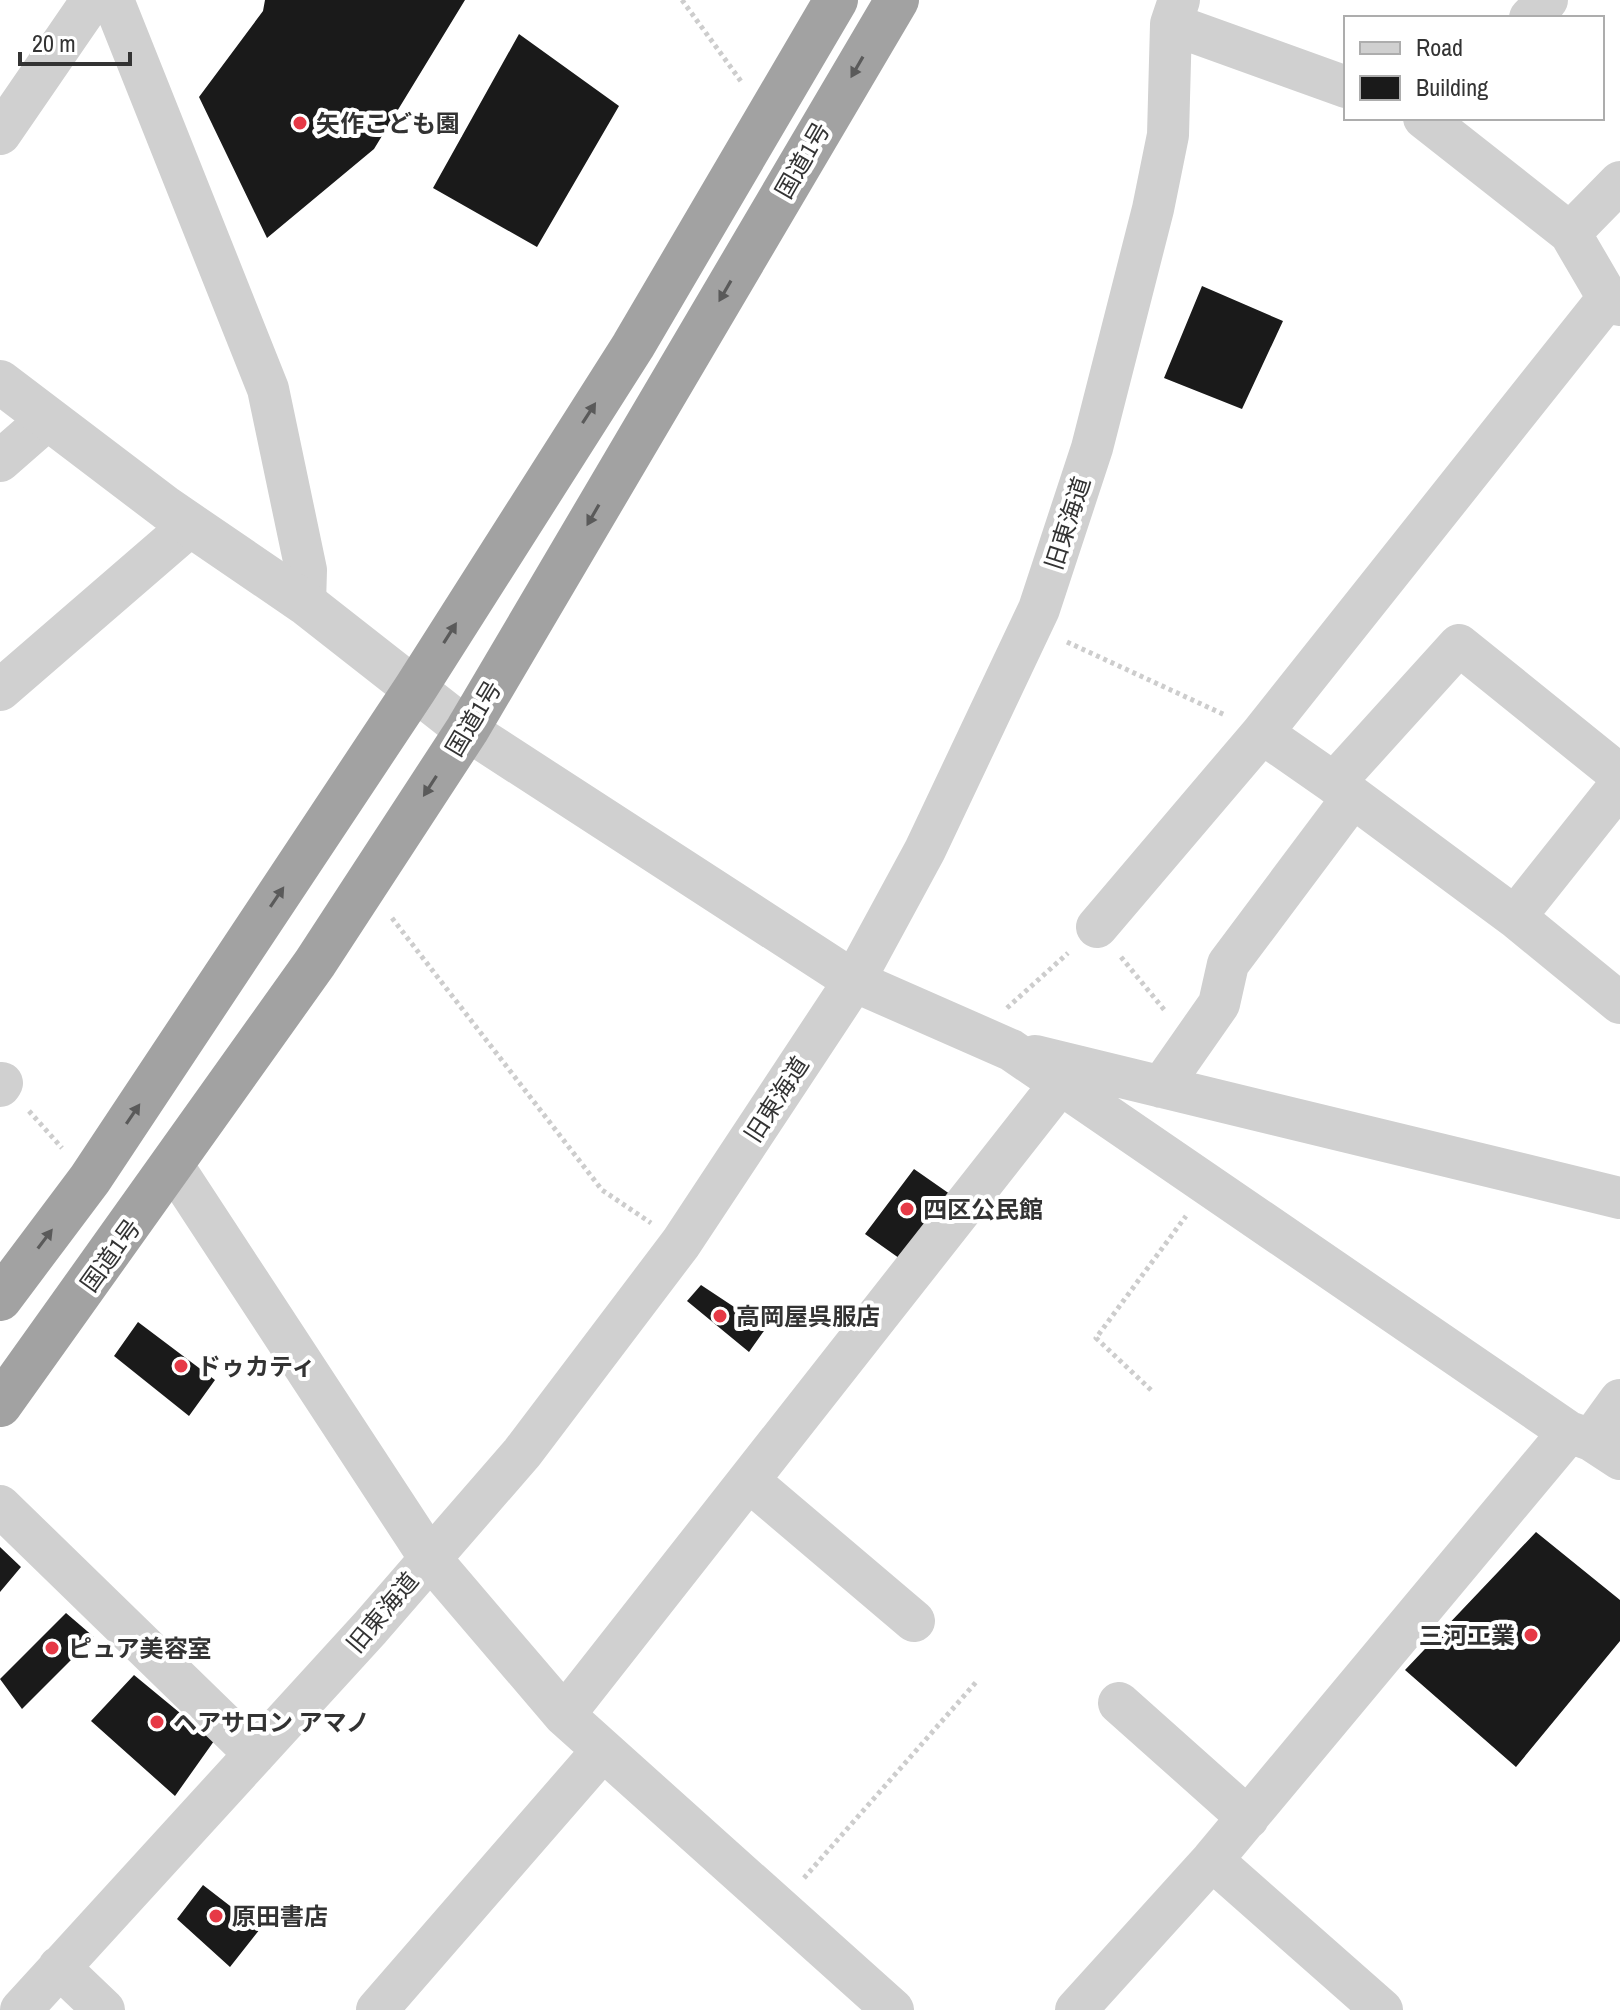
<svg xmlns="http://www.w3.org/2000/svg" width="1620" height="2010" font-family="'Archivo Narrow','Noto Sans JP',sans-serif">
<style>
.building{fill:#1a1a1a}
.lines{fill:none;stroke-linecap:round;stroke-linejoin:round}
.path{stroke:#cdcdcd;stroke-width:5;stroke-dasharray:4 4;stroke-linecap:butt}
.minor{stroke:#d0d0d0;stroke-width:42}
.tertiary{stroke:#d0d0d0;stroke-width:44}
.trunk{stroke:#a2a2a2;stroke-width:44}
.oneway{fill:#5a5a5a}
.poi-dot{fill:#e63946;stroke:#fff;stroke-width:3}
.labels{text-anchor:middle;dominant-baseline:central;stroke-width:8;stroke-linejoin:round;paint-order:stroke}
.poi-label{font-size:24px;font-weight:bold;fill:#333;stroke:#fff;text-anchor:start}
.street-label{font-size:24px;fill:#333;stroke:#fff}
</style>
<rect width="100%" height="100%" fill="#fff"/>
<!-- building -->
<path class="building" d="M 265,0 L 465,0 L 374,149 L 267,238 L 199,97 L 263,11 Z
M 519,34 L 619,106 L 537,247 L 433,188 Z
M 1202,286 L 1283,321 L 1242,409 L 1164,378 Z
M 914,1169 L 957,1199 L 906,1263 L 865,1234 Z
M 701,1285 L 766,1328 L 749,1352 L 687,1301 Z
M 138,1322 L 215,1380 L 189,1416 L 114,1356 Z
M 1536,1532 L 1620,1600 L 1620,1641 L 1516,1767 L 1405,1670 Z
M 0,1547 L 21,1567 L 0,1592 Z
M 66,1613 L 94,1637 L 22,1709 L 0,1679 Z
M 134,1675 L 214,1741 L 175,1796 L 91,1721 Z
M 203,1885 L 260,1929 L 230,1967 L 177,1919 Z"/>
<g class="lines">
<!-- path -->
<path class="path" d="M 682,0 L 743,84
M 1067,642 L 1225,715
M 392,918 L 602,1190 L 651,1223
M 1121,957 L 1166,1012
M 1007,1008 L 1068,953
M 29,1111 L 62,1148
M 1151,1390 L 1096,1338 L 1186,1216
M 804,1878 L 978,1680"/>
<!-- minor -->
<path class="minor" d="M 113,0 L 268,389 L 306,570 L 305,603
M 1530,18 L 1547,0
M 1171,24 L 1346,87
M 1424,118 L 1570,233
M 0,134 L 92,0
M 1620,182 L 1570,233 L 1608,298 L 1620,305
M 0,461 L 48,419
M 0,690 L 191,525
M 467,730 L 854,981 L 1011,1050 L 1569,1432 L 1591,1440 L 1620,1459
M 1262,733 L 1334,783 L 1459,645 L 1620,775
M 1334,783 L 1515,917
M 1620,785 L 1515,917 L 1620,1003
M 1097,927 L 1262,733 L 1608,298
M 1035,1056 L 1620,1198
M 0,1086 L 2,1083
M 1161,1087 L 1219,1004 L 1228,964 L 1353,797
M 173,1166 L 429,1557 L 564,1715 L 893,2010
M 1591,1440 L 1620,1400
M 749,1481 L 914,1621
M 0,1506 L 255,1754
M 1119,1703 L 1248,1818
M 564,1715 L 1060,1084
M 1212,1860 L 1382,2010
M 59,1967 L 104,2010
M 21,2010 L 370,1628 L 522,1453 L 681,1243 L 854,981 L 925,850 L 1039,609 L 1092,448 L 1153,209 L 1168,135 L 1171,24 L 1179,0
M 377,2010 L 603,1750
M 1076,2010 L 1212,1860 L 1569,1432"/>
<!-- tertiary -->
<path class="tertiary" d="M 0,382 L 166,508 L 305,603 L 467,730"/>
<!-- trunk -->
<path class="trunk" d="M 0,1299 L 90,1179 L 415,689 L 633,346 L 836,0
M 0,1405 L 315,963 L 467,730 L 897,0"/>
</g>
<!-- one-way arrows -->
<defs><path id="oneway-solid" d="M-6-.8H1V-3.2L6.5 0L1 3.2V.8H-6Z" transform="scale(2)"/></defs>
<g class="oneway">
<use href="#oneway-solid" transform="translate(857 67) rotate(120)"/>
<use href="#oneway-solid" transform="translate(725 291) rotate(120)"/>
<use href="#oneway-solid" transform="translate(589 413) rotate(-57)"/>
<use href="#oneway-solid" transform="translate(593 515) rotate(120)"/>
<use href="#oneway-solid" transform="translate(450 633) rotate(-58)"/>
<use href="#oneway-solid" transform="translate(430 786) rotate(123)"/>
<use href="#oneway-solid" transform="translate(277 897) rotate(-56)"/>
<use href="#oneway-solid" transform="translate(133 1114) rotate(-56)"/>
<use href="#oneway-solid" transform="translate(45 1239) rotate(-53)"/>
</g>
<!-- markers -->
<g class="poi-dot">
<circle cx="300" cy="123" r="8"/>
<circle cx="907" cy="1209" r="8"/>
<circle cx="720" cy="1316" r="8"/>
<circle cx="181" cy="1366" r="8"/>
<circle cx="1531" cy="1635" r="8"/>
<circle cx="52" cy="1648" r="8"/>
<circle cx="157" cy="1722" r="8"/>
<circle cx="216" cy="1916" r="8"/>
</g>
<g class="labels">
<!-- poi labels -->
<g class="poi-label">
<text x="316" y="123">矢作こども園</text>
<text x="923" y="1209">四区公民館</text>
<text x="736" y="1316">高岡屋呉服店</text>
<text x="197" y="1366">ドゥカティ</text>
<text x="1515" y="1635" text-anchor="end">三河工業</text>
<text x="68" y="1648">ピュア美容室</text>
<text x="173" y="1722">ヘアサロン アマノ</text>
<text x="232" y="1916">原田書店</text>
</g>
<!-- street labels -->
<g class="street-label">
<text transform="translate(802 160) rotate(-60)">国道1号</text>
<text transform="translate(1067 523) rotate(-72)">旧東海道</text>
<text transform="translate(473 718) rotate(-59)">国道1号</text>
<text transform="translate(776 1099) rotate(-57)">旧東海道</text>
<text transform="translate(110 1255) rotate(-54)">国道1号</text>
<text transform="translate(382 1612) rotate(-50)">旧東海道</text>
</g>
</g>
<!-- legend -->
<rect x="1344" y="16" width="260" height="104" fill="#ffffff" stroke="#adadad" stroke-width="2"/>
<rect x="1360" y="42" width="40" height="12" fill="#d0d0d0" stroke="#adadad" stroke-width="2"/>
<text x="1416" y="56" font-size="24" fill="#333333">Road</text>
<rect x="1360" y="76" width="40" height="24" fill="#1a1a1a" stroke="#adadad" stroke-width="2"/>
<text x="1416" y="96" font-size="24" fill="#333333">Building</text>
<!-- scale -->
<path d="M20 52v12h110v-12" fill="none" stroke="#333333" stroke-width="4"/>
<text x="32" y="52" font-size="24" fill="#333333" stroke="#ffffff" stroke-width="6" paint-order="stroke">20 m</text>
</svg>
